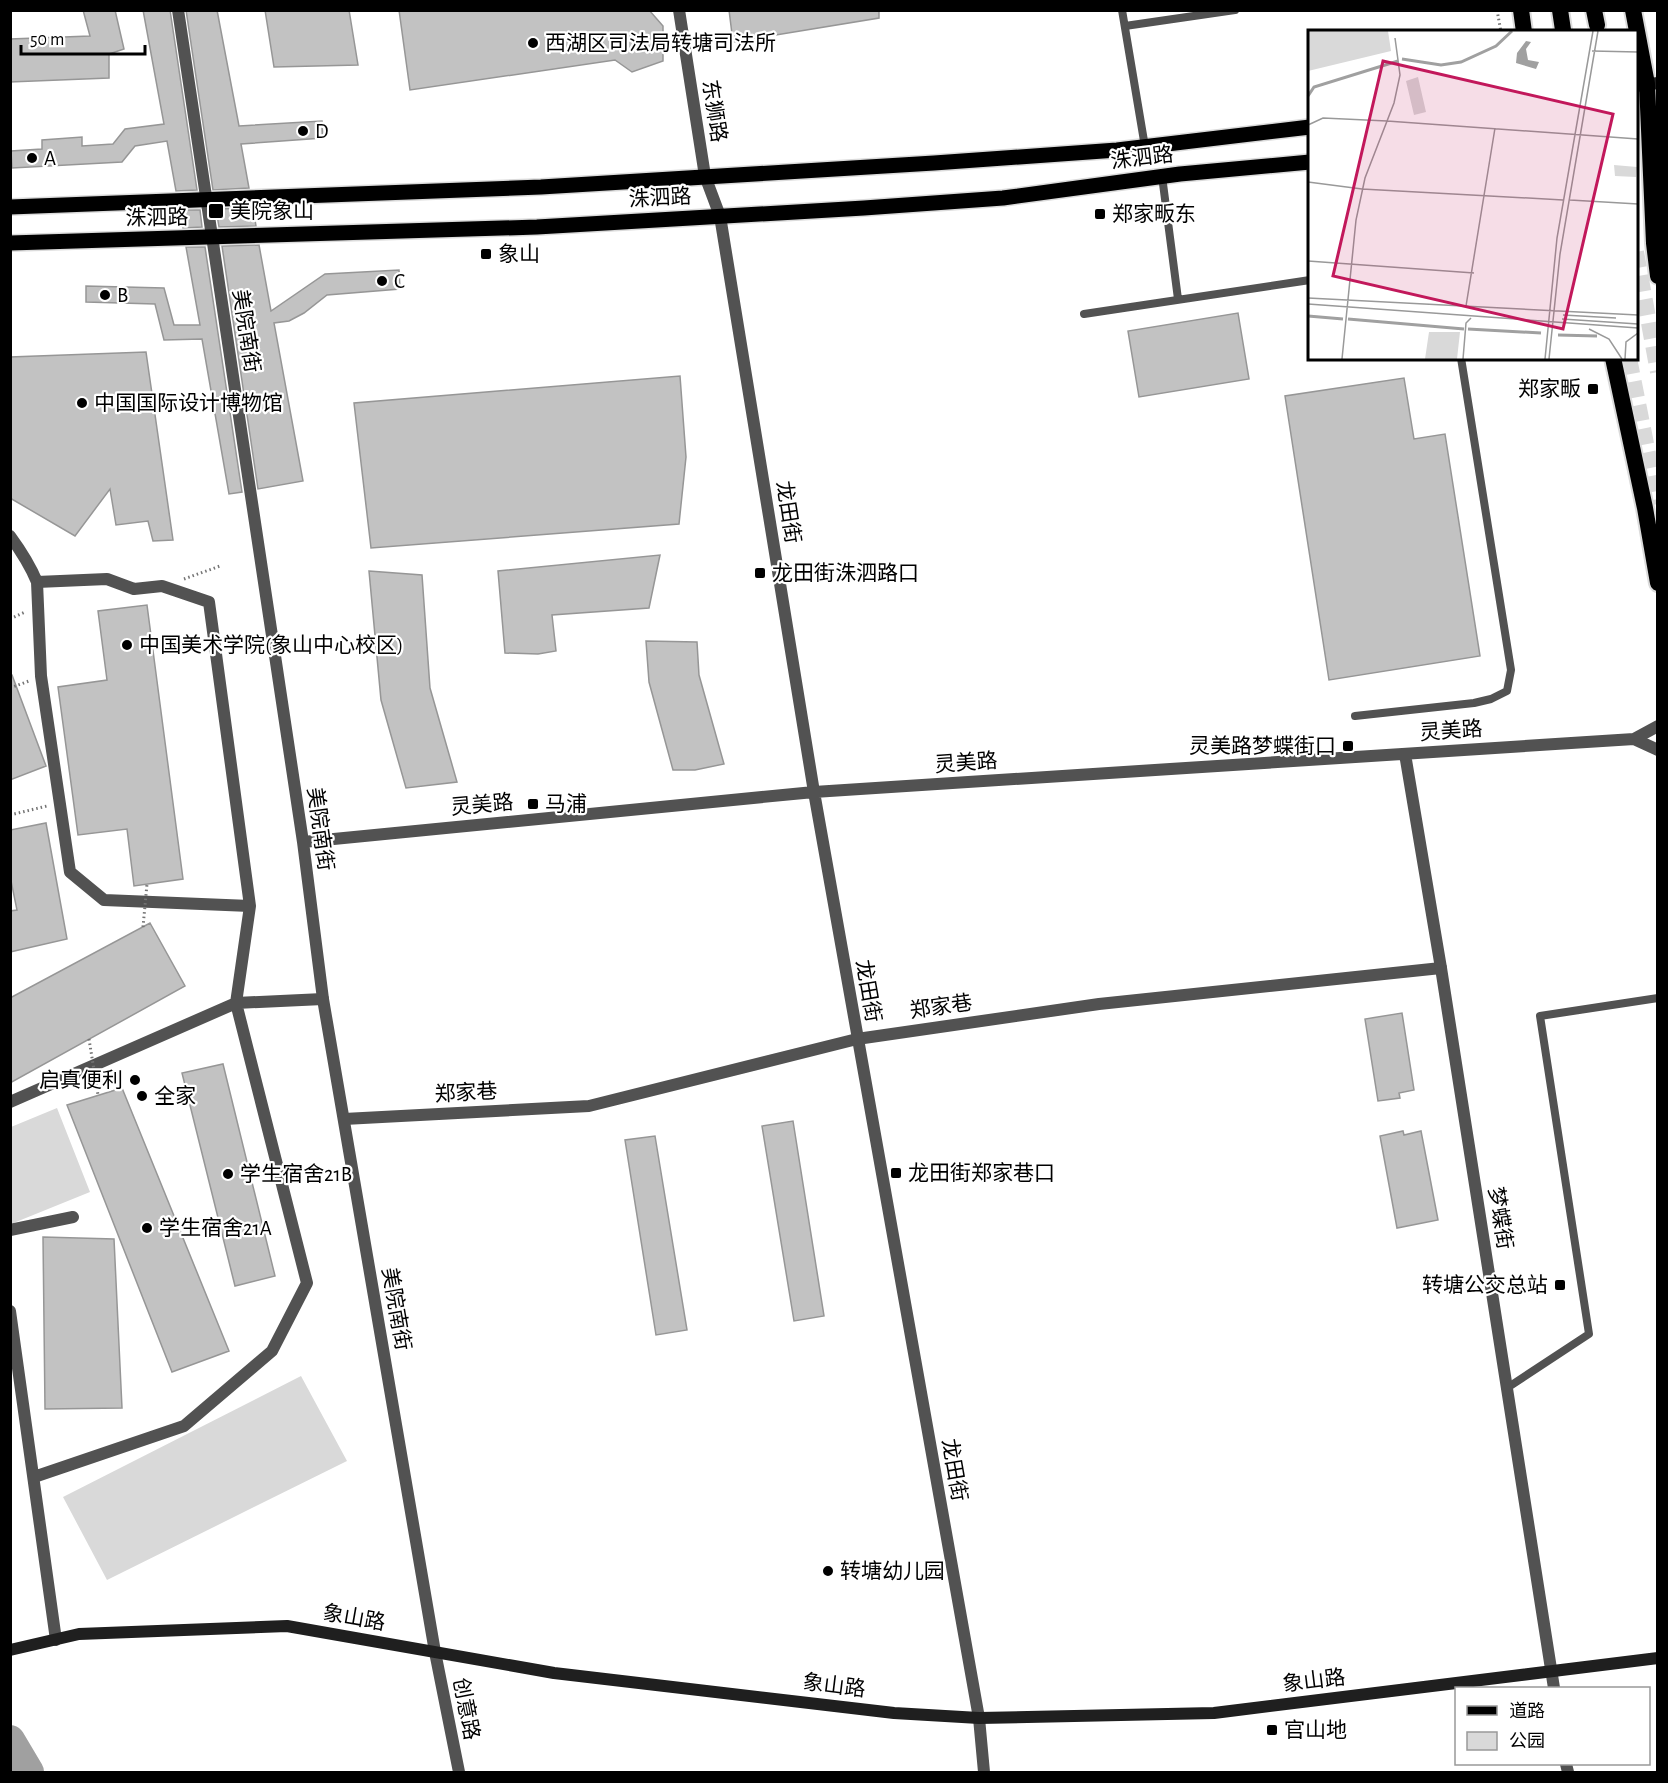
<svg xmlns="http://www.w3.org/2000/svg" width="1668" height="1783" font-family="'Alegreya Sans','Noto Sans SC',sans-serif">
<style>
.green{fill:#d9d9d9}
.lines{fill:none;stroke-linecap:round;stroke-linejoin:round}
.river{stroke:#a0a0a0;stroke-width:30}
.building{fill:#c2c2c2;stroke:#969696;stroke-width:1.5}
.trunk-tunnel{stroke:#d9d9d9;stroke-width:16;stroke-dasharray:16 8;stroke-linecap:butt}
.primary-casing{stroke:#dbdbdb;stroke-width:18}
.trunk-casing{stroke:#dbdbdb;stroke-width:20}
.path{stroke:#747474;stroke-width:3;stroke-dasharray:1.5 3;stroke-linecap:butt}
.service{stroke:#525252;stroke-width:8}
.minor{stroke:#525252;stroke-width:12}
.tertiary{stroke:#525252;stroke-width:12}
.secondary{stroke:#1f1f1f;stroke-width:12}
.primary{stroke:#000;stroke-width:15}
.trunk{stroke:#000;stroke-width:16}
.path-bridge{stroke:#747474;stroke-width:3;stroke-dasharray:1.5 3;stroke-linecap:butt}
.poi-dot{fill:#000;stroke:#fff;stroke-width:2}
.labels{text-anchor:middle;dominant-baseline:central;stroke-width:4.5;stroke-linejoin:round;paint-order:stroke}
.poi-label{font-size:21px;fill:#000;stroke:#fff;text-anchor:start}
.street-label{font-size:21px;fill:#000;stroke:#fff}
.inset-river{fill:none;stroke:#a0a0a0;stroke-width:3}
.inset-road{fill:none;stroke:#999;stroke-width:1.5}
.view{fill:#c2185b;fill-opacity:0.15;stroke:#c2185b;stroke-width:3}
.inset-edge{fill:none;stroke:#000;stroke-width:3}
</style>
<rect width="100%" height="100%" fill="#fff"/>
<!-- green -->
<path class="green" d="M 57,1108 L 90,1192 L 11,1224 L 11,1127 Z
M 301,1376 L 347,1461 L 107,1580 L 63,1497 Z"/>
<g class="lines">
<!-- river -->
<path class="river" d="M 10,1740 L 29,1772"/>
</g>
<!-- building -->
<path class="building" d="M 83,10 L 115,10 L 124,49 L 109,54 L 109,78 L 10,82 L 10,39 L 90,36 Z
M 143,10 L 170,10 L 197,190 L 176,191 L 167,141 L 135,146 L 122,162 L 12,168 L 11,151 L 42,149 L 42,140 L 82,137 L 82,146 L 113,144 L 125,129 L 164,124 Z
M 186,10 L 217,10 L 239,126 L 322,121 L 323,138 L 241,144 L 249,188 L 213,190 Z
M 265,10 L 349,10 L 358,65 L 274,67 Z
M 399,10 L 649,10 L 663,26 L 663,61 L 632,72 L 615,60 L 410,90 Z
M 729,10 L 879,10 L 879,18 L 733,42 Z
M 253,208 L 256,226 L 219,227 L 216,209 Z
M 180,210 L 200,210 L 202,227 L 183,228 Z
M 259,245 L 271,311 L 325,274 L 399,270 L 400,289 L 327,295 L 304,313 L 289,321 L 274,323 L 303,481 L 258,489 L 222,246 Z
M 186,247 L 205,247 L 242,492 L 229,494 L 202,339 L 164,340 L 155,304 L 86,302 L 86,286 L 164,288 L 174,325 L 200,325 Z
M 1238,313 L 1249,379 L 1139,397 L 1128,331 Z
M 146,352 L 173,540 L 153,541 L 148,521 L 116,525 L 110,489 L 75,536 L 10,498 L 10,357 Z
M 680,376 L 686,457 L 679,524 L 371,548 L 354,403 Z
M 1404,378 L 1414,439 L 1445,434 L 1480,656 L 1329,680 L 1285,396 Z
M 660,555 L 649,608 L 552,615 L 556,651 L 538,654 L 505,653 L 498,571 Z
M 369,571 L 422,575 L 430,688 L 457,782 L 406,788 L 381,700 Z
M 147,605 L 183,879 L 134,886 L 127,829 L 78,835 L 58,687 L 107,680 L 98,611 Z
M 646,641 L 697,642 L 699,675 L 724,764 L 695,770 L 673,770 L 649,682 Z
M 10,675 L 12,675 L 46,766 L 10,780 Z
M 46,823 L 67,939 L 10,952 L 10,911 L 17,910 L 10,876 L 10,830 Z
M 150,923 L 185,986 L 10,1083 L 10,998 Z
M 1402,1013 L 1414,1090 L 1399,1093 L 1400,1098 L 1378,1101 L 1365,1019 Z
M 223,1064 L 275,1276 L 235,1286 L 182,1073 Z
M 122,1088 L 229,1351 L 172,1372 L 67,1105 Z
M 793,1121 L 824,1316 L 794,1321 L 762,1126 Z
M 1403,1131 L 1404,1135 L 1421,1131 L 1438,1220 L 1397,1228 L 1380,1136 Z
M 655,1136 L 687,1330 L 656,1335 L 625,1140 Z
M 43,1237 L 114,1239 L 122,1408 L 45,1409 Z"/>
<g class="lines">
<!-- trunk-tunnel -->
<path class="trunk-tunnel" d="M 1636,252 L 1658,372
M 1629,358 L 1658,504"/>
<!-- primary casing -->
<g class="primary-casing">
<path id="primary" d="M 10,207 L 541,187 L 934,163 L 1117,150 L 1310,127
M 10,243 L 537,227 L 864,208 L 1003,198 L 1180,174 L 1310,162"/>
</g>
<!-- trunk casing -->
<g class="trunk-casing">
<path id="trunk" d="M 1521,10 L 1524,32
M 1560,10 L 1563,30
M 1594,10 L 1597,25
M 1633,10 L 1647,84 L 1654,243 L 1658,276
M 1613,358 L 1645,508 L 1658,583"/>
</g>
<!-- path -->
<path class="path" d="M 1497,10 L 1501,32
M 184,579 L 220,566
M 10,619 L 25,612
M 10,688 L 29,681
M 10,815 L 47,806"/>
<!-- service -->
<path class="service" d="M 1122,10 L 1145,147
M 1125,26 L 1235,10
M 1162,176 L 1178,299
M 1084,314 L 1310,280
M 1355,716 L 1474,703 L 1491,699 L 1507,691 L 1511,670 L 1461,358
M 1507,1388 L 1589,1334 L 1540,1016 L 1658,998"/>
<!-- minor -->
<path class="minor" d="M 10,536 C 21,551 30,565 37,582 L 107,579 L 134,589 L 162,586 L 209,602 L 250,906 L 236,1003 L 307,1283 L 272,1351 L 184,1426 L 34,1477
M 37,582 L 41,676 L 70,872 L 104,900 L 250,906
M 10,1102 L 236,1003 L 323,999
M 344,1119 L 589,1106 L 857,1039 L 1099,1004 L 1441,968
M 10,1230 L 73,1217
M 10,1311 L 56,1640"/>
<!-- tertiary -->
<path class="tertiary" d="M 178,10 L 303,842 L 323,999 L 435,1652 L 459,1772
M 679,10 L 705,176 L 720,216 L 814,792 L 979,1718 L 984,1772
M 1634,739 L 1658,750
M 1405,754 L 1441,968 L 1554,1688
M 303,842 L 814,792 L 1634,739 L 1658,726
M 1566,1764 L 1568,1772"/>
<!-- secondary -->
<path class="secondary" d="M 1636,86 L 1658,83
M 10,1650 L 79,1634 L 287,1626 L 554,1673 L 894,1713 L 979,1718 L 1214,1713 L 1658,1658"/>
<!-- primary -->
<use href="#primary" class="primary"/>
<!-- trunk -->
<use href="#trunk" class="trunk"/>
<!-- path-bridge -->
<path class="path-bridge" d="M 143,927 L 147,884
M 89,1039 L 98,1095"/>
</g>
<!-- markers -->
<g class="poi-dot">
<circle cx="533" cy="43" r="6"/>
<circle cx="303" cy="131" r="6"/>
<circle cx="32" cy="158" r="6"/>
<rect x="208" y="203" width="16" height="16" rx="3"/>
<rect x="1094" y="208" width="12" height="12" rx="3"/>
<rect x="480" y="248" width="12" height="12" rx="3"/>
<circle cx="382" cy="281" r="6"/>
<circle cx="105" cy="295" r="6"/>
<rect x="1587" y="383" width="12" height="12" rx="3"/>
<circle cx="82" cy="403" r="6"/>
<rect x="754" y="567" width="12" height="12" rx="3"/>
<circle cx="127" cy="645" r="6"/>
<rect x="1342" y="740" width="12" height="12" rx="3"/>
<rect x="527" y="798" width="12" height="12" rx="3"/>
<circle cx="135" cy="1080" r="6"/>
<circle cx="142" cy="1096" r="6"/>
<rect x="890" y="1167" width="12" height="12" rx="3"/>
<circle cx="228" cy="1174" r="6"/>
<circle cx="147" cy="1228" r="6"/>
<rect x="1554" y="1279" width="12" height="12" rx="3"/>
<circle cx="828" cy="1571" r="6"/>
<rect x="1266" y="1724" width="12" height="12" rx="3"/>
</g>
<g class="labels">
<!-- poi labels -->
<g class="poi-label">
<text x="545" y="43">西湖区司法局转塘司法所</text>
<text x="315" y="131">D</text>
<text x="44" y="158">A</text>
<text x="230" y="211">美院象山</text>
<text x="1112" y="214">郑家畈东</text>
<text x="498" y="254">象山</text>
<text x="394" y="281">C</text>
<text x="117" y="295">B</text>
<text x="1581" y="389" text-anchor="end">郑家畈</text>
<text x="94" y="403">中国国际设计博物馆</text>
<text x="772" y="573">龙田街洙泗路口</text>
<text x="139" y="645">中国美术学院(象山中心校区)</text>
<text x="1336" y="746" text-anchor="end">灵美路梦蝶街口</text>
<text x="545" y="804">马浦</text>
<text x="123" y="1080" text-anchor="end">启真便利</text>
<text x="154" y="1096">全家</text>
<text x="908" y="1173">龙田街郑家巷口</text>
<text x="240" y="1174">学生宿舍21B</text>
<text x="159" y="1228">学生宿舍21A</text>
<text x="1548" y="1285" text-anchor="end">转塘公交总站</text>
<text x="840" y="1571">转塘幼儿园</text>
<text x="1284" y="1730">官山地</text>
</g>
<!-- street labels -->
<g class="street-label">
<text transform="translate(714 111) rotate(81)">东狮路</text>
<text transform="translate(1142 158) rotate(-7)">洙泗路</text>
<text transform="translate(660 198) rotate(-3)">洙泗路</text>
<text transform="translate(157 218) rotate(-1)">洙泗路</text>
<text transform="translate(246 331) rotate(81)">美院南街</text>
<text transform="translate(788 512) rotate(81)">龙田街</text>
<text transform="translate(1451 731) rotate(-4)">灵美路</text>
<text transform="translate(966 763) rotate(-4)">灵美路</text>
<text transform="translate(482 805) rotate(-5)">灵美路</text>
<text transform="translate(320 829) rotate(82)">美院南街</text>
<text transform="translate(868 991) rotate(80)">龙田街</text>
<text transform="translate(941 1007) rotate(-8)">郑家巷</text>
<text transform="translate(466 1093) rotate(-3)">郑家巷</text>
<text transform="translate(1500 1218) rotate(81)">梦蝶街</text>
<text transform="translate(396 1309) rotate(80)">美院南街</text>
<text transform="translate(954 1470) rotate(80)">龙田街</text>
<text transform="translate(354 1618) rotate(10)">象山路</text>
<text transform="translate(1314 1681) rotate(-7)">象山路</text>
<text transform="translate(834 1686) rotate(7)">象山路</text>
<text transform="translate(466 1709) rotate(79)">创意路</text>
</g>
</g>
<!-- overview -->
<g transform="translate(1308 30)">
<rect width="330" height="330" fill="#fff"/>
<path d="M 0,1 L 80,1 L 83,21 L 0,41 ZM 110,47 L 118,82 L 106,85 L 98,51 ZM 306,135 L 329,137 L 328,147 L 307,146 ZM 121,302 L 152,302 L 149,329 L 117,329 Z" fill="#d9d9d9"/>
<path d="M 218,11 L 223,12 L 218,19 L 220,30 L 231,32 L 228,39 L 208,33 L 209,23 Z" fill="#a0a0a0"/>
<path class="inset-river" d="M 94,29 L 133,35 L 153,32 L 188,16 L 204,1M 0,66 L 6,57 L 90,31M 0,286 L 35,289M 40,289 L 156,299M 160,299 L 233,303M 250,305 L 289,306"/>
<path class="inset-road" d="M 284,21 L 330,22M 0,95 L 15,88 L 79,91 L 330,109M 0,152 L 54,159 L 255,170M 262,170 L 330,174M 0,231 L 166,243M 0,268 L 330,285M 0,274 L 330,298M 158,276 L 187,98M 255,285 L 308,288M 254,289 L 330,294M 281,299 L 301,309 L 314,329M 34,329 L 48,190 L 57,148 L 86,73 L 92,45 L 87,8M 155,329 L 158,293 L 163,288M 237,329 L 249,208 L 285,1M 241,329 L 252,224 L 290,1M 317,329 L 318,312 L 330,303"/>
<path class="view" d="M 75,31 L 305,84 L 255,299 L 25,246 Z"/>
<rect width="330" height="330" class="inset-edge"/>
</g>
<!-- border -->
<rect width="1668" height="1783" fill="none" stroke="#000000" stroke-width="24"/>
<!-- legend -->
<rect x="1455" y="1687" width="195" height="78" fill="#ffffff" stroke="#999999" stroke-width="1.5"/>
<rect x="1467" y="1706" width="30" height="9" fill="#000000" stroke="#999999" stroke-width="1.5"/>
<text x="1509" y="1717" font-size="18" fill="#000000">道路</text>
<rect x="1467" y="1732" width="30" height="18" fill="#d9d9d9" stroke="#999999" stroke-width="1.5"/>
<text x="1509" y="1747" font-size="18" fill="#000000">公园</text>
<!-- scale -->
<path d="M21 45v9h124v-9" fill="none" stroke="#000000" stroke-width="3"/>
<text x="30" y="45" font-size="18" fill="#000000" stroke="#ffffff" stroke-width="4.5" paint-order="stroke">50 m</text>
</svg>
